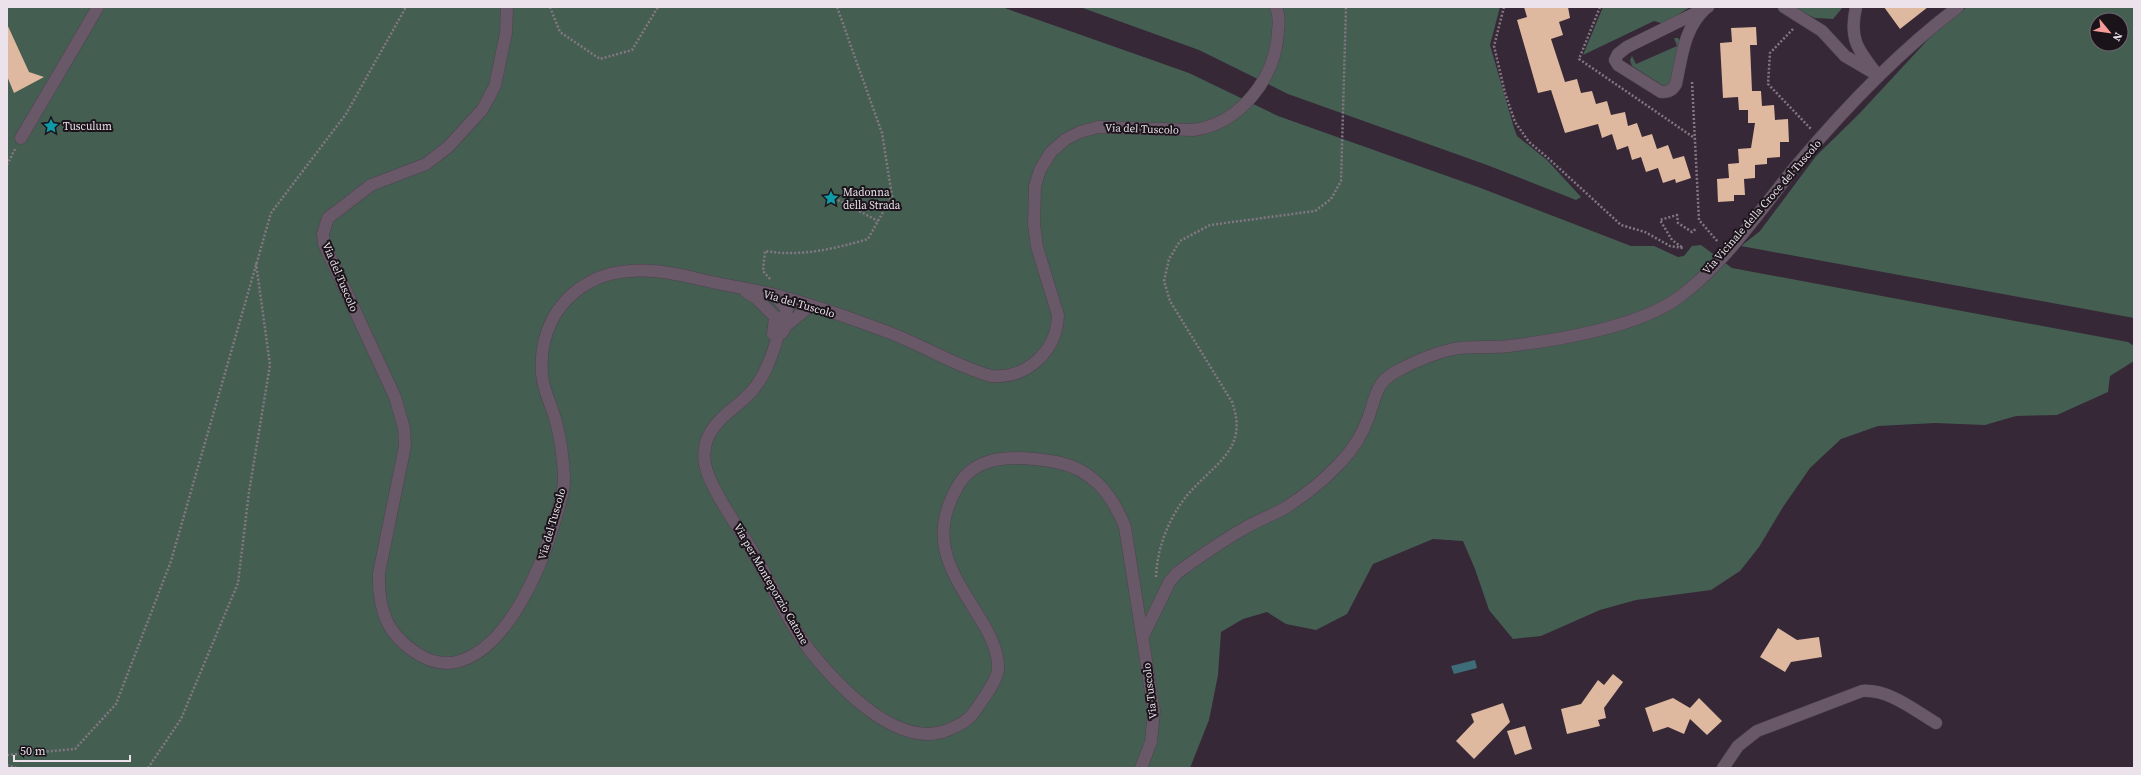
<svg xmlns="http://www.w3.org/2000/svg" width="2141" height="775" font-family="'Source Serif 4',serif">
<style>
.green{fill:#455e52;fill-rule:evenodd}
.water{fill:#3d6d79}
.building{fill:#deb89f}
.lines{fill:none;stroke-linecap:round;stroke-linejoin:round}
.minor-casing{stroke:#4e434f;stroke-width:13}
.path{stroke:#837783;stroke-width:2.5;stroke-dasharray:2 2;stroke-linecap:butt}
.minor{stroke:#685868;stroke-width:12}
.labels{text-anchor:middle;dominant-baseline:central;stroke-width:4;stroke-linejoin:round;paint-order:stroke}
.poi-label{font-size:11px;fill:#ebe2eb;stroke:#1a141a;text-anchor:start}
.street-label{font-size:11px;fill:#ebe2eb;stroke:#1a141a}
</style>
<rect width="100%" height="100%" fill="#362837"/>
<!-- green -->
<path class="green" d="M 7,7 L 1002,7 L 1189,73 L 1278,116 L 1478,187 L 1631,246 L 1654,246 L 1678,257 L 1684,256 L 1692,246 L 1701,245 L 1732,268 L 2128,342 L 2134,346 L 2134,361 L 2110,376 L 2108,392 L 2057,415 L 2016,416 L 1985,425 L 1935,423 L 1878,426 L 1841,439 L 1810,468 L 1783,507 L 1759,547 L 1740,571 L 1711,590 L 1636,600 L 1600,610 L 1541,636 L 1513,639 L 1489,610 L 1475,569 L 1463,541 L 1433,539 L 1373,564 L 1347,614 L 1316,630 L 1286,624 L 1267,612 L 1243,619 L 1221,632 L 1218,675 L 1209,720 L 1190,768 L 7,768 Z
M 1080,7 L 1500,7 L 1490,45 L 1514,128 L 1517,136 L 1547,160 L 1581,197 L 1576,200 L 1487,165 L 1288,94 L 1199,50 Z
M 1603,7 L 1690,7 L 1664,24 L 1654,21 L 1583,55 Z
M 1792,7 L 1843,7 L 1833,19 L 1815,18 Z
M 1967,7 L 2134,7 L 2134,318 L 1741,246 L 1760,231 L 1816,156 L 1859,114 L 1935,32 ZM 2097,20 L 2121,20 L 2121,44 L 2097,44 Z
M 1674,38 L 1678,38 L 1680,41 L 1673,80 L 1667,86 L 1662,85 L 1632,66 L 1630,60 L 1632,56 L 1636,64 L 1677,46 Z"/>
<!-- water -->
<path class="water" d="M 1475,660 L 1477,668 L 1454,674 L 1451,666 Z"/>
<!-- building -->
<path class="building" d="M 1524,7 L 1568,7 L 1570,18 L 1559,22 L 1563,35 L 1551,39 L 1565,82 L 1577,79 L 1581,93 L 1592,91 L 1596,104 L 1607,101 L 1611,115 L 1625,112 L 1628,126 L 1637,123 L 1642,137 L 1652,134 L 1657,149 L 1668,145 L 1673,159 L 1684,156 L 1691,178 L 1676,183 L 1675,179 L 1663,183 L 1658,168 L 1646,172 L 1641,157 L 1632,160 L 1628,146 L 1617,150 L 1612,134 L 1602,138 L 1598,124 L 1565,133 L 1551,90 L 1538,93 L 1517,20 L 1527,17 Z
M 1884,7 L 1928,7 L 1900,29 Z
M 7,24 L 29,72 L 44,77 L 14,93 L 7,76 Z
M 1756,27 L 1757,45 L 1750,45 L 1752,91 L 1761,91 L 1762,106 L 1774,105 L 1775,120 L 1788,119 L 1789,142 L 1780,142 L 1780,157 L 1767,158 L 1767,164 L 1755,165 L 1755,178 L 1744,179 L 1745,195 L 1734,195 L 1734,201 L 1718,202 L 1717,179 L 1729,178 L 1728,164 L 1739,163 L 1738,149 L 1751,148 L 1755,123 L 1748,123 L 1748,110 L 1739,110 L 1738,97 L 1723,98 L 1720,43 L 1732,42 L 1731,28 Z
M 1778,628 L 1797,640 L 1819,637 L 1822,657 L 1791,662 L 1785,672 L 1760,657 Z
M 1613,674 L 1623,682 L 1604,708 L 1606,718 L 1598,720 L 1600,726 L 1567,734 L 1561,709 L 1581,704 L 1598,680 L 1604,685 Z
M 1673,698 L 1690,708 L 1699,698 L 1722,721 L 1707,735 L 1690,719 L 1684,734 L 1668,727 L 1653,732 L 1645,708 Z
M 1503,703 L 1510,722 L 1474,759 L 1456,741 L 1474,722 L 1471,714 Z
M 1525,726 L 1532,749 L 1515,755 L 1507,731 Z"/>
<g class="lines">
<!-- minor casing -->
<g class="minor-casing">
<path id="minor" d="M 507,7 L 506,33 L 495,86 L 482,110 L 448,147 L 426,164 L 371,185 L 328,218 L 323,234 L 324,244 L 395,397 L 404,428 L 405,446 L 379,573 C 378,609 386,634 418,654 C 429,661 442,665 456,662 C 508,650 542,566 555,520 C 559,506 565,491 564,476 C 563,459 561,439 556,422 C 552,405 543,391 542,374 C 539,336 555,301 590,282 C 607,272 633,269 653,271 C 674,272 696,279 717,283 C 740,288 763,291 786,298 C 819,307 853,319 885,331 C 921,344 955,366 991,376 C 1027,379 1057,351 1058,315 L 1037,247 L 1034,224 L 1035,186 L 1040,170 L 1051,152 L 1066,139 L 1080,132 L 1098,127 L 1193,130 C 1240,124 1276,78 1278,31 C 1279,24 1279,14 1276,7
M 1784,7 L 1822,31 L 1845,56 L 1879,76
M 1856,7 C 1849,38 1857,49 1876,73
M 1706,8 C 1684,28 1682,56 1676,84 C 1672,91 1668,92 1661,92 L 1618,65 L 1615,60 L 1618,54 L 1627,47 L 1706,8 L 1708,7
M 21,138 L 98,7
M 746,292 L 756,298 L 775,317 L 773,334
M 774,295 L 787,309 C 777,336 771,369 752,391 C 738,407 717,417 708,437 C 704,446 703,459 706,468 C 711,489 738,527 750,547 C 771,582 786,620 811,652 C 840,688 900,752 950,729 C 961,724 968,721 975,711 C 982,700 997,682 998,669 C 999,652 989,633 981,620 C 951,571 926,539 959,484 C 979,452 1023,456 1056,462 C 1092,469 1112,494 1125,527 L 1154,711 L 1151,742 L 1141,768
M 782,333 L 786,326 L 810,306
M 1143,636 L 1170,581 L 1177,573 C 1199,557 1222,541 1245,528 C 1258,520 1273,515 1285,508 C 1304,496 1325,479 1340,463 C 1353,450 1363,433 1369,416 C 1377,392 1376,381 1401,369 C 1418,360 1435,353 1453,349 C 1471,346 1490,348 1509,346 C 1558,340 1637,327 1678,298 C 1724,265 1760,210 1796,166 C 1844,109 1898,52 1958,7
M 1723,768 L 1738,746 L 1757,731 L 1862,691 C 1889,689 1914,710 1936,723"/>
</g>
<!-- path -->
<path class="path" d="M 550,7 L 560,32 L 600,59 L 632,50 L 658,7
M 1504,7 L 1494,46 L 1505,93 L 1515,122 L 1529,142 L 1548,158 L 1621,225 L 1645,232 L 1670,246 L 1683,248 L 1672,240 L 1660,220 L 1677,215 L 1678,223 L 1692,232 L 1697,228
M 1600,7 L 1579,59 L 1693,137
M 1793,29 L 1770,53 L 1768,84 L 1811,129
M 1692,82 L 1699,220 L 1718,242
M 7,165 L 15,149
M 838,200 L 878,221
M 770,279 L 763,271 L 765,251 C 800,257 834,249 868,239 L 892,196 L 882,133 L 837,7
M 1156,577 C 1157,549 1168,520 1185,498 C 1212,464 1250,451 1232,402 L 1170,301 L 1164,281 L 1169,259 L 1180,241 L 1210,225 L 1315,211 L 1331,199 L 1341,181 L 1346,7
M 7,755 L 75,749 L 116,704 L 171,561 L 271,213 L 346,114 L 406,7
M 7,765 L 17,768
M 148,768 L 181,719 L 238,583 L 249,492 L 270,365 L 256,263"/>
<!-- minor -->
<use href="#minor" class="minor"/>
</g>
<!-- icons -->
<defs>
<g id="sight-bare" transform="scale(1.2)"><path d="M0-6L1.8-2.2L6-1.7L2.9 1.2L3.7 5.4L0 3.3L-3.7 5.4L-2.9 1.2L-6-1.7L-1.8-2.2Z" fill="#0f9aa8" stroke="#1a141a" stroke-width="2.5" paint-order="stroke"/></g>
</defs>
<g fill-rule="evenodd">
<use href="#sight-bare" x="51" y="126"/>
<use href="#sight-bare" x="831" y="198"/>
</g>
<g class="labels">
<!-- poi labels -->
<g class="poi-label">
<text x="63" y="126">Tusculum</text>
<text x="843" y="192">Madonna<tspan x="843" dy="13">della Strada</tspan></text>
</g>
<!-- street labels -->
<g class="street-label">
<text transform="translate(1142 129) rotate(2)">Via del Tuscolo</text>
<text transform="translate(1762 207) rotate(-49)">Via Vicinale della Croce del Tuscolo</text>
<text transform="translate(340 277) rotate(67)">Via del Tuscolo</text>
<text transform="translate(799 304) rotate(16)">Via del Tuscolo</text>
<text transform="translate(552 524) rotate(-74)">Via del Tuscolo</text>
<text transform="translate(771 584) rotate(60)">Via per Monteporzio Catone</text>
<text transform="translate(1150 691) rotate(-97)">Via Tuscolo</text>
</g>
</g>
<!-- border -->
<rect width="2141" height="775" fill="none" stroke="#ebe2eb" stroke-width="16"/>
<!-- north arrow -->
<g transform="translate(2109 32) rotate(119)"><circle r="19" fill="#1a141a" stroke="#6e666e"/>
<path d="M0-3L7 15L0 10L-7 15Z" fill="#f59b98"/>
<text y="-6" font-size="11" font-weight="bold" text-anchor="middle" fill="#ebe2eb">N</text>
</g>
<!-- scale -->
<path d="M14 755v6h116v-6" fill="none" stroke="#ebe2eb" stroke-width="2"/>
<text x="20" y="755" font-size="12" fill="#ebe2eb" stroke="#1a141a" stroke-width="3" paint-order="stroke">50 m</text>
</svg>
